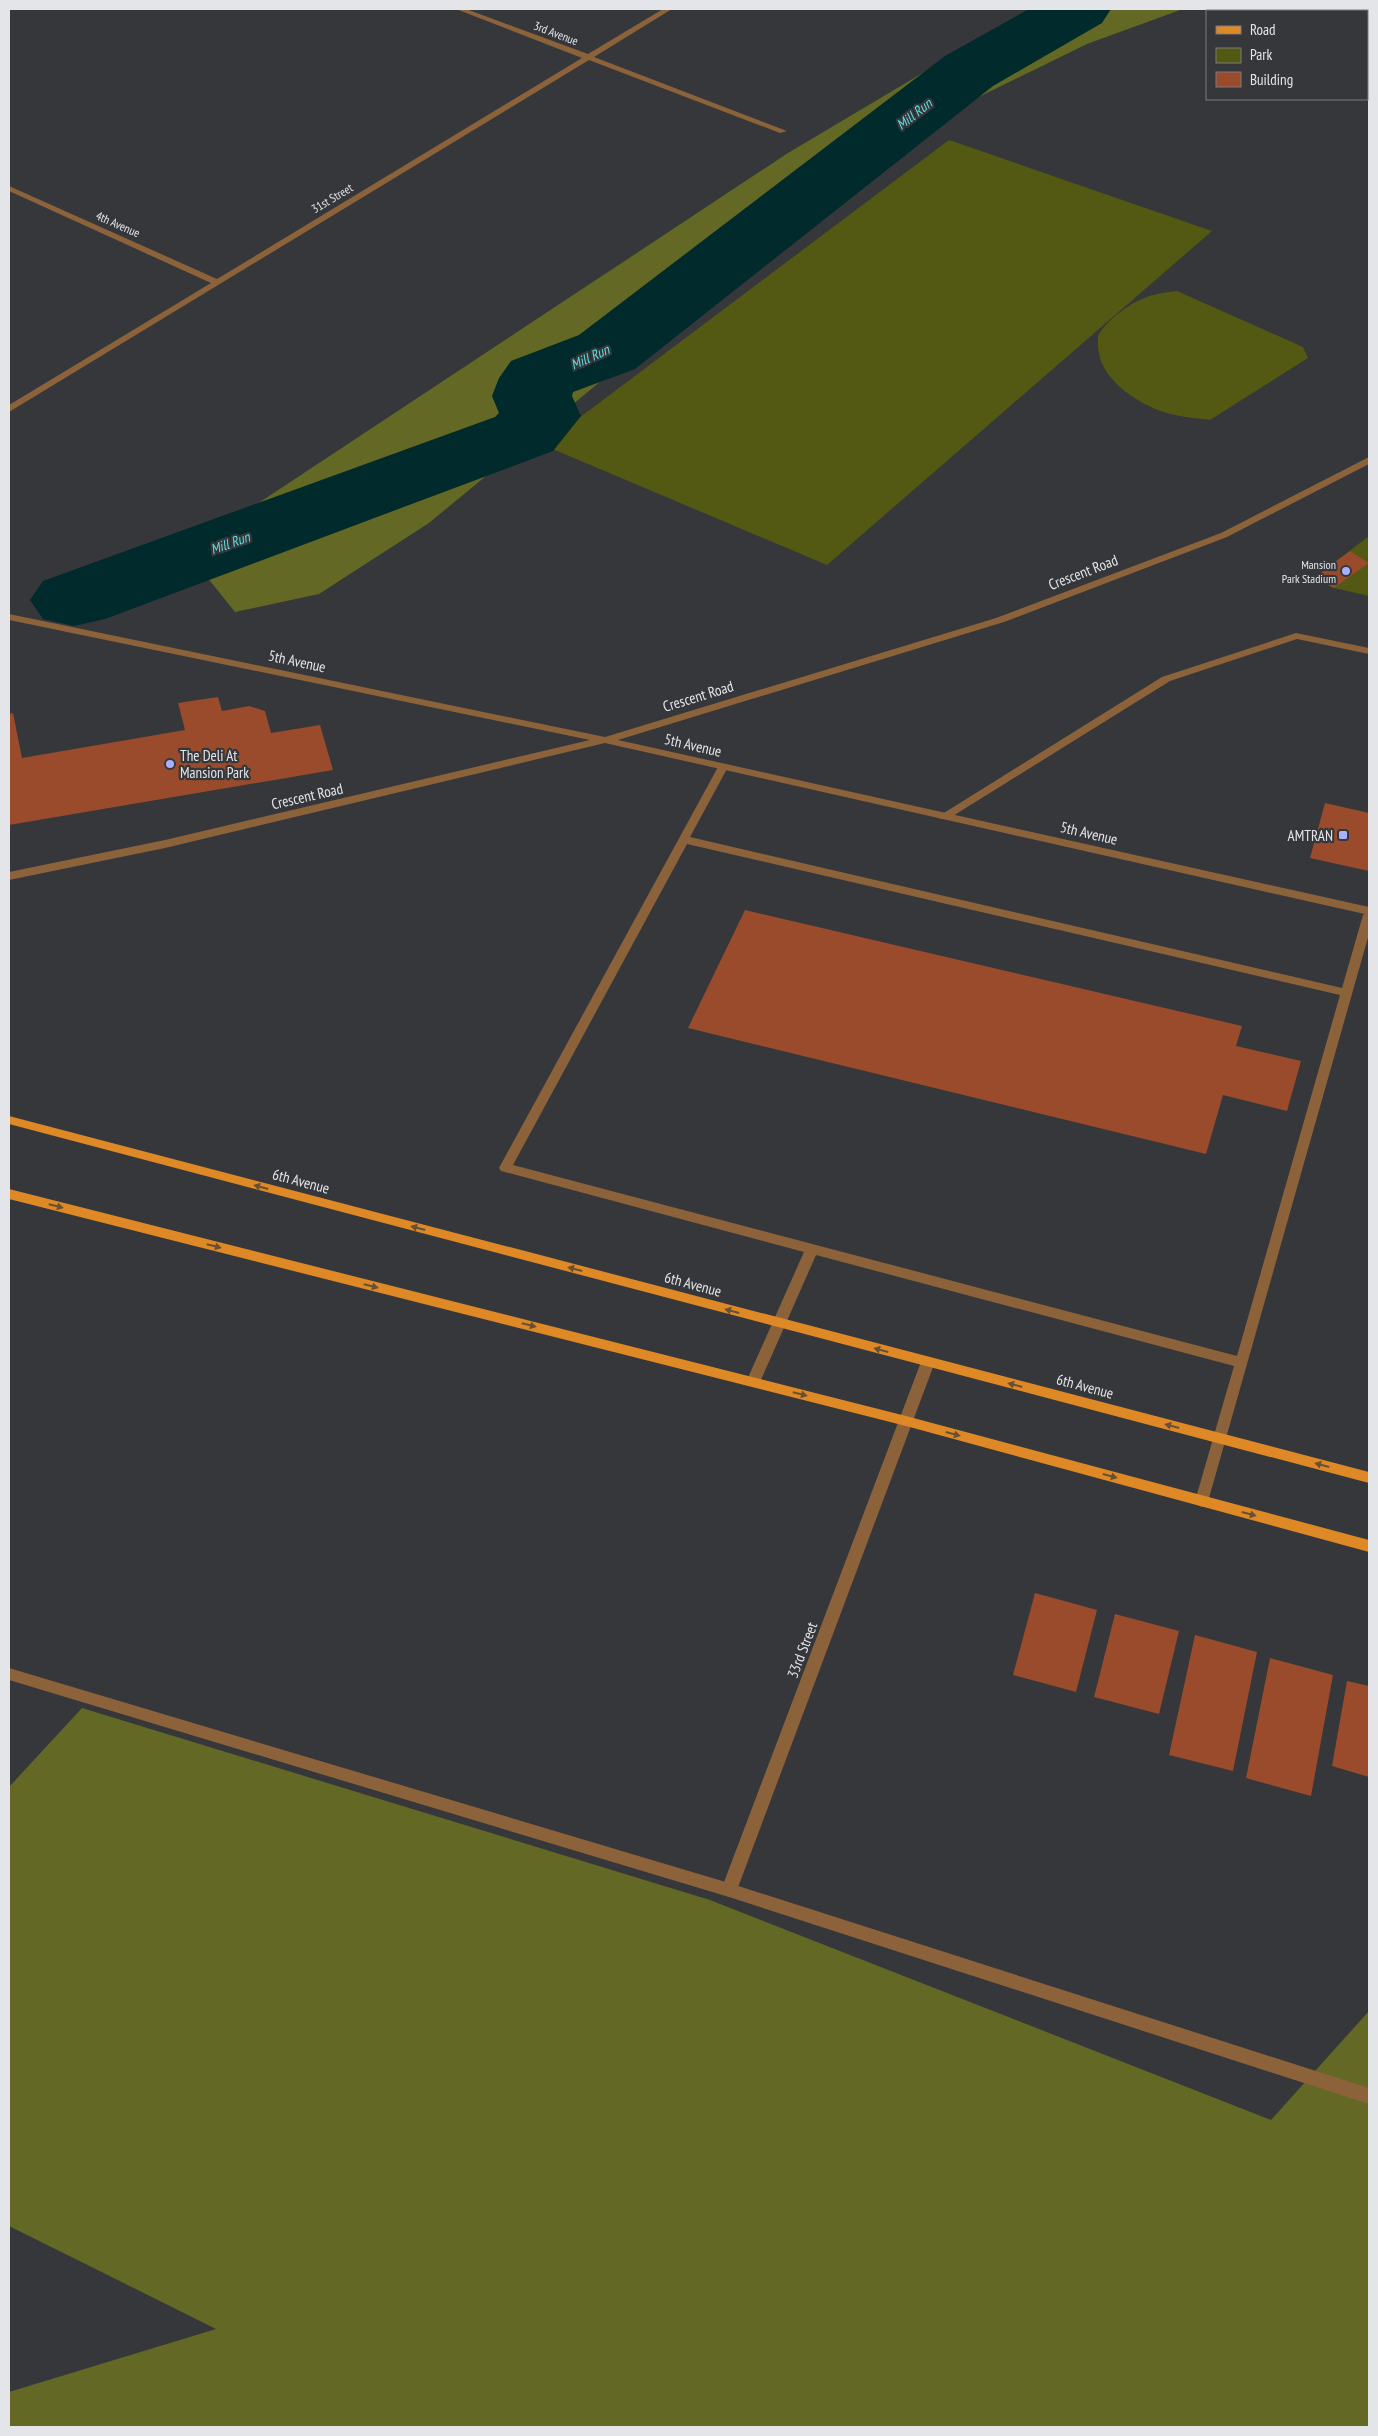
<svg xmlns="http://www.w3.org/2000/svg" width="1378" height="2436" font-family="'PT Sans Narrow',sans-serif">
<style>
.green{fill:#535812}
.forest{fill:#636824}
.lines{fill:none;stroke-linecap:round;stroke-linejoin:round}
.river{fill:#002a2b;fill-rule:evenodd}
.building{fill:#994b2c}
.lane{fill:#8c623a;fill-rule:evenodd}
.street{fill:#8c623a;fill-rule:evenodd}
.primary{fill:#df8926;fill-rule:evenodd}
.oneway{fill:#685035}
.poi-dot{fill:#a7b1fc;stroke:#35373b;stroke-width:2}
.labels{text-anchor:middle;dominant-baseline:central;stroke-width:4.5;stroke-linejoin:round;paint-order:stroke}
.far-street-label{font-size:12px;fill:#e4e5e8;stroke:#35373b}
.far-poi-label{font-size:12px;fill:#e4e5e8;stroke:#35373b;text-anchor:end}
.far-water-label{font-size:14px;font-style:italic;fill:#5bdfe4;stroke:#35373b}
.street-label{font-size:15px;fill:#e4e5e8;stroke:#35373b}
.poi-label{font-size:15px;fill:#e4e5e8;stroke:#35373b;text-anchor:start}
</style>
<rect width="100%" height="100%" fill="#35373b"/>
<!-- green -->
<path class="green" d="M 949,140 L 1212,231 L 827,565 L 543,445 Z
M 1177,291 L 1303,347 L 1308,358 L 1210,420 C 1195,418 1179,417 1164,412 C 1136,403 1098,378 1098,345 C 1098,341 1097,337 1099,334 C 1103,327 1109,322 1114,317 C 1136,299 1149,294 1177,291 Z
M 1369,536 L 1369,596 L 1334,588 L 1314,578 Z"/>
<!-- forest -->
<path class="forest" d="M 1030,9 L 1183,9 L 1087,44 L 948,112 L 681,315 L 429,523 L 319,594 L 235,612 L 186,551 L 788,153 Z
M 82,1708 L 710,1900 L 1271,2120 L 1369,2011 L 1369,2427 L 9,2427 L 9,2392 L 216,2329 L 9,2226 L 9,1787 Z"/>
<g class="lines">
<!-- river -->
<path class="river" d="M 1029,9 L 1111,9 L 1102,23 L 993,86 L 635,369 L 573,392 L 572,396 L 581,416 L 553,451 L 105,619 L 74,626 L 43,619 L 30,600 L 43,581 L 495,417 L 499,413 L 492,396 L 499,378 L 511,361 L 579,335 L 945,56 Z"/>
</g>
<!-- building -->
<path class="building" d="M 1350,551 L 1369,563 L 1334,588 L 1314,578 Z
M 218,697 L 222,711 L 249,706 L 265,711 L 271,733 L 320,725 L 333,770 L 9,825 L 9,714 L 13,713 L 22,758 L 185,730 L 178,703 Z
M 1325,803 L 1369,813 L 1369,871 L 1310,858 Z
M 745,910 L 1242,1026 L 1236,1046 L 1301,1061 L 1287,1111 L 1223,1095 L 1206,1154 L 688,1028 Z
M 1035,1593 L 1097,1610 L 1076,1692 L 1013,1675 Z
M 1115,1614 L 1179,1631 L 1159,1714 L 1094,1697 Z
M 1195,1635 L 1257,1652 L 1233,1771 L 1169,1755 Z
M 1270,1658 L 1333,1675 L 1311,1796 L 1246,1778 Z
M 1347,1681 L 1369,1686 L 1369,1777 L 1332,1766 Z"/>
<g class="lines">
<!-- lane -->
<path class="lane" d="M 1296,633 L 1369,648 L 1369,654 L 1297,639 L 1170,681 L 948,819 L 940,819 L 939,816 L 1162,677 Z
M 723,764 L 728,767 L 690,837 L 1342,988 L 1363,915 L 1369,911 L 1369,934 L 1207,1505 L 1202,1507 L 1197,1505 L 1195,1501 L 1234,1366 L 816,1255 L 760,1382 L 758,1386 L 748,1386 L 746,1382 L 804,1252 L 501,1171 L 499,1168 L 718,767 ZM 687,844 L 1340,995 L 1237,1356 L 513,1165 Z
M 9,1668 L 729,1883 L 1369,2088 L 1369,2104 L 729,1897 L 9,1680 Z"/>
<!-- street -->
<path class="street" d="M 456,9 L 466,9 L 588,54 L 663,9 L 672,9 L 594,57 L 787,131 L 780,133 L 589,60 L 9,412 L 9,405 L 211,283 L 9,191 L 9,186 L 217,279 L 582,58 Z
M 1369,457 L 1369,464 L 1227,537 L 1004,622 L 618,740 L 1369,907 L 1369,915 L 605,743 L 165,848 L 9,880 L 9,872 L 165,840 L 590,740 L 9,620 L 9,614 L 605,737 L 996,618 L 1221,533 Z
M 928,1357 L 933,1358 L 935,1362 L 737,1890 L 734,1895 L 729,1897 L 724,1895 L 721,1890 L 921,1362 L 923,1358 Z"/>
<!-- primary -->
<path class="primary" d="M 9,1116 L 1369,1472 L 1369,1483 L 9,1124 Z
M 9,1189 L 906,1416 L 1369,1540 L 1369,1552 L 906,1426 L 9,1199 Z"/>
</g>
<!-- one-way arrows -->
<defs><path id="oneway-solid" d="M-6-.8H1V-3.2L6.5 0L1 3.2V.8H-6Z" transform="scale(1.25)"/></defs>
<g class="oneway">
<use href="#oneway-solid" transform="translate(261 1187) rotate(-165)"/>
<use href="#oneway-solid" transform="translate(56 1206) rotate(14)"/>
<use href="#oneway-solid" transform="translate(418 1228) rotate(-165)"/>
<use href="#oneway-solid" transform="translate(214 1246) rotate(14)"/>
<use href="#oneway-solid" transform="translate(575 1269) rotate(-165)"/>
<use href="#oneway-solid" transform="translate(371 1286) rotate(14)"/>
<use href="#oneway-solid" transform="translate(732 1311) rotate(-165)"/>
<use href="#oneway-solid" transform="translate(529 1325) rotate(14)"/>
<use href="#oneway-solid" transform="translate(881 1350) rotate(-165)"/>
<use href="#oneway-solid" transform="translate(1015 1385) rotate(-165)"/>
<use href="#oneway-solid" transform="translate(800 1394) rotate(14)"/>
<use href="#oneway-solid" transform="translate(1172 1426) rotate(-165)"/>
<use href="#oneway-solid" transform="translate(953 1434) rotate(15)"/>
<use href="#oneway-solid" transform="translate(1322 1465) rotate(-165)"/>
<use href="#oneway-solid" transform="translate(1110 1476) rotate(15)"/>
<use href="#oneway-solid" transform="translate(1249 1514) rotate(15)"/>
</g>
<!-- markers -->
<g class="poi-dot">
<circle cx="1346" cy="571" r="5"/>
<circle cx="170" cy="764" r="5"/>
<rect x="1338" y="830" width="10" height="10" rx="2.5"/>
</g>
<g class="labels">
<!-- far-street labels -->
<g class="far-street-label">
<text transform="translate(556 33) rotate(21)">3rd Avenue</text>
<text transform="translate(332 198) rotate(-31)">31st Street</text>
<text transform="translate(118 224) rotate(24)">4th Avenue</text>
</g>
<!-- far-poi labels -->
<g class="far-poi-label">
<text x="1336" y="564">Mansion<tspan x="1336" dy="14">Park Stadium</tspan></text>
</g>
<!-- far-water labels -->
<g class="far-water-label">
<text transform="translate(914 114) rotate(-38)">Mill Run</text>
<text transform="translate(590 357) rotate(-24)">Mill Run</text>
<text transform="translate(230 543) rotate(-20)">Mill Run</text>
</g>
<!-- street labels -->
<g class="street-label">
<text transform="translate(1083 572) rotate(-21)">Crescent Road</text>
<text transform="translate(297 661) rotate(12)">5th Avenue</text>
<text transform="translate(698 696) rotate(-17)">Crescent Road</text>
<text transform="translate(693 745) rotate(13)">5th Avenue</text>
<text transform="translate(307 796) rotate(-13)">Crescent Road</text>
<text transform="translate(1089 833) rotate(13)">5th Avenue</text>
<text transform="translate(301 1181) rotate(15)">6th Avenue</text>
<text transform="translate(693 1284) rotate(15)">6th Avenue</text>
<text transform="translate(1085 1386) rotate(15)">6th Avenue</text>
<text transform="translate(802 1650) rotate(-69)">33rd Street</text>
</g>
<!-- poi labels -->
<g class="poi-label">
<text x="180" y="755">The Deli At<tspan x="180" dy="17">Mansion Park</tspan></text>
<text x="1333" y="835" text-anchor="end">AMTRAN</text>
</g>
</g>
<!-- border -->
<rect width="1378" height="2436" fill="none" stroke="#e4e5e8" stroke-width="20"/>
<!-- legend -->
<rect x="1206" y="10" width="162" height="90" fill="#35373b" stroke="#7b7d80"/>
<rect x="1216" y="26" width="25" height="8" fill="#df8926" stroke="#7b7d80"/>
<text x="1250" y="35" font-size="15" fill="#e4e5e8">Road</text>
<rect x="1216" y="48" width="25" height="15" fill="#535812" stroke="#7b7d80"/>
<text x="1250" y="60" font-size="15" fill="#e4e5e8">Park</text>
<rect x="1216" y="72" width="25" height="15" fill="#994b2c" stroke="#7b7d80"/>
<text x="1250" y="85" font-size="15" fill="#e4e5e8">Building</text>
</svg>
